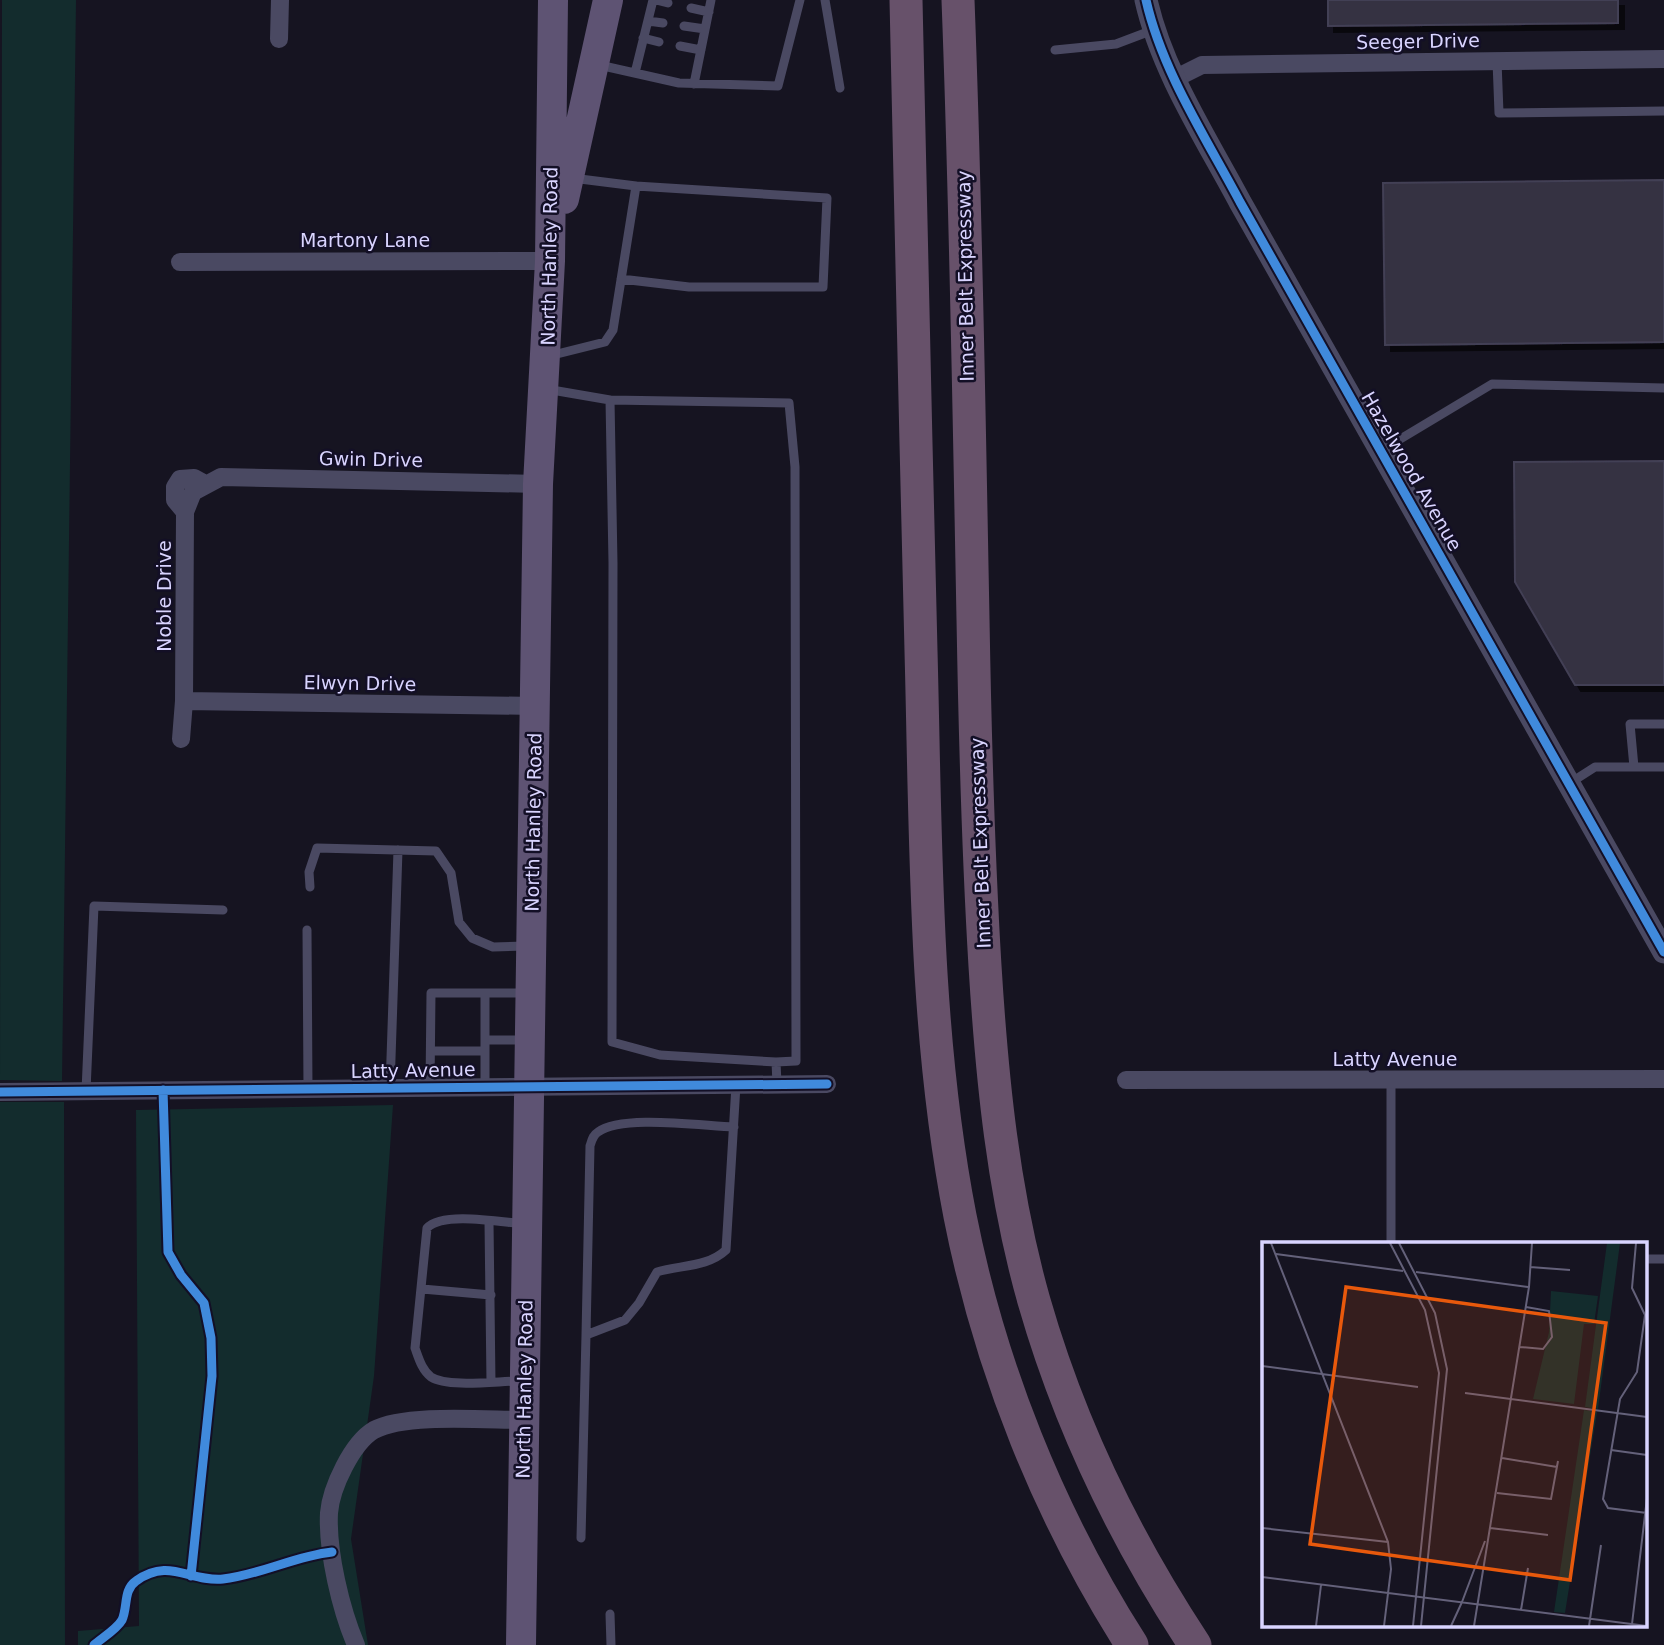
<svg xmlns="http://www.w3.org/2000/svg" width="1664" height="1645" font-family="'DejaVu Sans',sans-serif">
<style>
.green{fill:#132c2d}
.building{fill:#343243;stroke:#433f54;stroke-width:2;filter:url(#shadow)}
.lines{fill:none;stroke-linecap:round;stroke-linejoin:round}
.service{stroke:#4a4962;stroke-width:9}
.minor{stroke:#4a4962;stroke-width:18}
.tertiary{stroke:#4a4962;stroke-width:23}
.primary{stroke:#5e5373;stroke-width:30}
.motorway{stroke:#67516a;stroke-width:33}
.cycleway-casing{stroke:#130f26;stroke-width:13}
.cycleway{stroke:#408adc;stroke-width:9}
.labels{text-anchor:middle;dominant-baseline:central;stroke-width:5;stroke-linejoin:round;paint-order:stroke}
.street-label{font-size:19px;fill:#d9d4ff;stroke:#130f26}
.inset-road{fill:none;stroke:#64617a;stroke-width:2}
.view{fill:#e8590c;fill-opacity:0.15;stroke:#e8590c;stroke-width:3.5}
.inset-edge{fill:none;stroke:#d9d4ff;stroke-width:3.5}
</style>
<defs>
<filter id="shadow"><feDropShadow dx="6" dy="6" stdDeviation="0" flood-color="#0009"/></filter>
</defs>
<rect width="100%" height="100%" fill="#161421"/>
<!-- green -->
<path class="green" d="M 2,0 L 76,0 L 62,1081 L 0,1080 Z
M 0,1102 L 64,1102 L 65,1645 L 0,1645 Z
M 393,1105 L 374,1376 L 351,1539 L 368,1645 L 78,1645 L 78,1631 L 139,1626 L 136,1110 Z"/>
<!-- building -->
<path class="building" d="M 1328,0 L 1618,0 L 1618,23 L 1328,26 Z
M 1664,180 L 1664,342 L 1385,345 L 1383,183 Z
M 1664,461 L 1664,685 L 1575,685 L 1515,582 L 1514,462 Z"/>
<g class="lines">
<!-- service -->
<path class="service" d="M 656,0 L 668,3
M 825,0 L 840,88
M 691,8 L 709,12
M 648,21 L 663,23
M 684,26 L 705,29
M 643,38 L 659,42
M 680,46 L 701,50
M 1055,50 L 1116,44 L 1153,30
M 1497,61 L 1499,113 L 1664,111
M 599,65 L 679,83 L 778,86 L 800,0
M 635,73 L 653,0
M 694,84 L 711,0
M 621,279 L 689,287 L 823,287 L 827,198 L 636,186
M 549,356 L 605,342 L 613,330 L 636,186 L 572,178
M 546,389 L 610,400 L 613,563 L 612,1042 L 660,1055 L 776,1062 L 777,1084
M 610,400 L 789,403 L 795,467 L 796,1061 L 776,1062
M 1382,450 L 1492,384 L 1664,388
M 1634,767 L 1630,724 L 1664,724
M 1570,783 L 1595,767 L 1664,767
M 310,887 L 309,872 L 317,848 L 436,851 L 451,873 L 459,922 L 472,938 L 493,947 L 525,946
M 307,930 L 308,1089
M 485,1040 L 525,1040
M 431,1051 L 484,1051
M 485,1087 L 485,993
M 390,1088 L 398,850
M 430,1088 L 431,993 L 527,993
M 86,1091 L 94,906 L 223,910
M 489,1222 L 491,1382
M 1391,1244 L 1391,1080
M 1645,1259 L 1664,1259
M 422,1289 L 491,1295
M 586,1335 L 590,1146 C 592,1140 593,1135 598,1132 C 621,1114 703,1126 734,1127
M 519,1381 C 498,1381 448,1388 431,1377 C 422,1370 419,1359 415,1348 L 427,1228 C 443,1211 500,1222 524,1224
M 581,1538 L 586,1335 L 625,1320 L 639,1303 L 657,1272 C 681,1265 708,1267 726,1250 L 736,1085
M 610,1614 L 611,1645"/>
<!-- minor -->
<path class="minor" d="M 279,39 L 280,0
M 1176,78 L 1202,65 L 1664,59
M 180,262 L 550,261
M 185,512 L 175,500 L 175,487 L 180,479 L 194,478 L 205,484
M 184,701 L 535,706
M 181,739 L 184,701 L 185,512 L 193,492 L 221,477 L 538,484
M 1126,1080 L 1664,1079
M 0,1092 L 827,1084
M 356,1645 C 341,1610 327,1552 329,1513 C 331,1488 352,1443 374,1430 C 405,1413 487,1420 524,1420"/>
<!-- tertiary -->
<path class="tertiary" d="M 1146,0 C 1162,71 1206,138 1240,202 L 1664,952"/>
<!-- primary -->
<path class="primary" d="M 564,199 L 608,0
M 521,1645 L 538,484 L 550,261 L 553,0"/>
<!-- motorway -->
<path class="motorway" d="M 906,0 C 910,217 916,434 921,651 C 926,839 924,1031 960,1216 C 990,1368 1049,1515 1132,1645
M 958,0 C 966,206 969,412 973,619 C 975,735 978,850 985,966 C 992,1079 1003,1192 1034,1301 C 1069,1423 1125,1539 1195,1645"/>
<!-- cycleway casing -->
<g class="cycleway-casing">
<path id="cycleway" d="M 1146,0 C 1162,71 1206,138 1240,202 L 1664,952
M 163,1090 L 168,1252 L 181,1275 L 204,1303 L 211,1338 L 212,1376 L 191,1576
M 0,1092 L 827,1084
M 94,1645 C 102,1638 117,1629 122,1620 C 128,1607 123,1590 136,1581 C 169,1557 189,1582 223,1579 C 260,1575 295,1556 332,1552"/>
</g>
<!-- cycleway -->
<use href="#cycleway" class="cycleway"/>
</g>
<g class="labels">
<!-- street labels -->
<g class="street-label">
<text transform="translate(1418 41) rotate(-1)">Seeger Drive</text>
<text x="365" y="240">Martony Lane</text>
<text transform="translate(549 256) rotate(-89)">North Hanley Road</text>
<text transform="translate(965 276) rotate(-91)">Inner Belt Expressway</text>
<text transform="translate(371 459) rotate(1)">Gwin Drive</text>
<text transform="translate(1412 471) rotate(60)">Hazelwood Avenue</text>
<text transform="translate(164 596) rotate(-90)">Noble Drive</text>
<text transform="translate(360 683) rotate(1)">Elwyn Drive</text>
<text transform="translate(533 822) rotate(-89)">North Hanley Road</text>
<text transform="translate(980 843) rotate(-92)">Inner Belt Expressway</text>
<text x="1395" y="1059">Latty Avenue</text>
<text transform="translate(413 1070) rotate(-1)">Latty Avenue</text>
<text transform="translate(524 1389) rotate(-89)">North Hanley Road</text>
</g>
</g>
<!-- overview -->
<g transform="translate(1262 1242)">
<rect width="385" height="385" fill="#161421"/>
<path d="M 345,1 L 358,1 L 336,167 L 323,165 ZM 289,49 L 336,54 L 332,82 L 322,82 L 312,162 L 271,157 L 287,90 ZM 322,168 L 335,170 L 303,371 L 292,370 Z" fill="#132c2d"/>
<path class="inset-road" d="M 9,1 L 126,300 L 129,327 L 122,384M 128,1 L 163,68 L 177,131 L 151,384M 137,1 L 173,71 L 185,127 L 159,384M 374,1 L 370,46 L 383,73 L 375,130 L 358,157 L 341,257 L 346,266 L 385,271M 14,12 L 141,29M 268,25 L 308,28M 154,30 L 266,45M 258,105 L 281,107 L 290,95 L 287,69 L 264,65M 0,124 L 156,145M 203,151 L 385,175M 349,208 L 385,213M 240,216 L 295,225M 235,251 L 289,257 L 296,219M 0,286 L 126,300M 228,286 L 286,293M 0,335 L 385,384M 200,360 L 223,299M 259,368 L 266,326M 370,382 L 385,256M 54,384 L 59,343M 189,384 L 200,360M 212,384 L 267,45 L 270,1M 327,384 L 339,303"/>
<path class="view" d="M 84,45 L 344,81 L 308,338 L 48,302 Z"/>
<rect width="385" height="385" class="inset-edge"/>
</g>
</svg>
